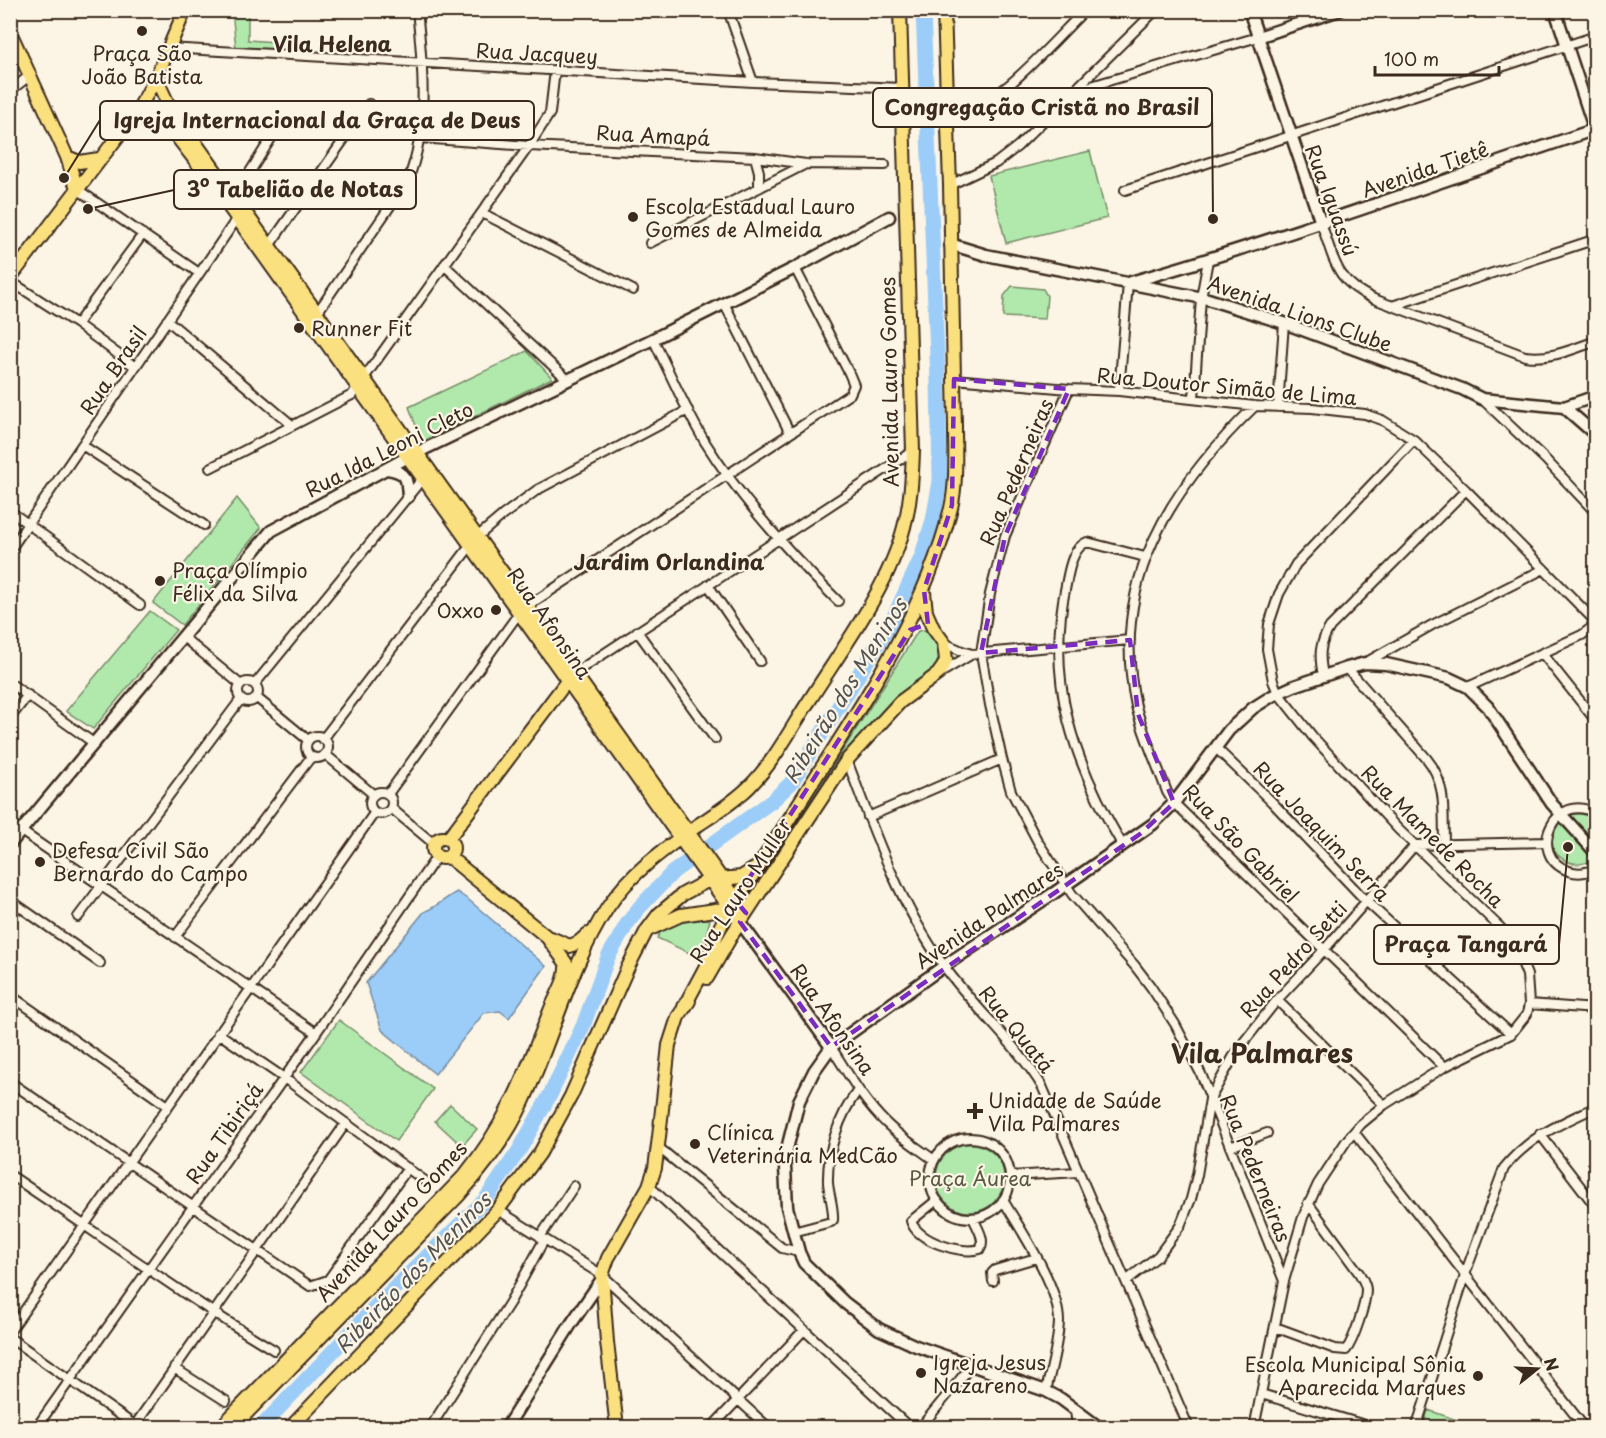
<svg xmlns="http://www.w3.org/2000/svg" width="1606" height="1438" font-family="'Playpen Sans',sans-serif">
<style>
.green{fill:#b1e9ad;stroke:#768a66;stroke-width:1.5}
.water{fill:#9ccdf8;stroke:#758ca1;stroke-width:1.5}
.lines{fill:none;stroke-linecap:round;stroke-linejoin:round}
.river{stroke:#9ccdf8;stroke-width:15}
.street-casing{stroke:#3b2a1e;stroke-width:12}
.secondary-casing{stroke:#3b2a1e;stroke-width:15}
.primary-casing{stroke:#3b2a1e;stroke-width:16}
.street{stroke:#fcf5e5;stroke-width:8}
.secondary{stroke:#fcf5e5;stroke-width:10}
.primary{stroke:#fbe080;stroke-width:12}
.marked{fill:none;stroke:#7b2cbf;stroke-width:4.5;stroke-dasharray:12 8;stroke-linejoin:round}
.poi-dot{fill:#3b2a1e;stroke:#fcf5e5;stroke-width:2}
.labels{text-anchor:middle;dominant-baseline:central;stroke-width:4.5;stroke-linejoin:round;paint-order:stroke}
.poi-label{font-size:20px;fill:#3b2a1e;stroke:#fcf5e5;text-anchor:start}
.street-label{font-size:20px;fill:#3b2a1e;stroke:#fcf5e5}
.park-label{font-size:20px;fill:#585a42;stroke:#fcf5e5}
.neighbourhood-label{font-size:21px;font-weight:bold;fill:#3b2a1e;stroke:#fcf5e5}
.water-label{font-size:21px;font-style:italic;fill:#535354;stroke:#fcf5e5}
.district-label{font-size:26px;font-weight:bold;fill:#3b2a1e;stroke:#fcf5e5}
.leader{fill:none;stroke:#3b2a1e;stroke-width:2}
.callout-dot{fill:#3b2a1e;stroke:#fcf5e5;stroke-width:2}
.callout{fill:#fcf5e5;stroke:#3b2a1e;stroke-width:2}
.callout-label{font-size:21px;text-anchor:middle;font-weight:bold;fill:#3b2a1e}
</style>
<rect width="100%" height="100%" fill="#fcf5e5"/>
<filter id="ink" filterUnits="userSpaceOnUse"><feTurbulence type="fractalNoise" baseFrequency=".0167" numOctaves="2"/><feDisplacementMap in="SourceGraphic" scale="12" xChannelSelector="R" yChannelSelector="G"/><feConvolveMatrix kernelMatrix="1 2 1 2 8 2 1 2 1" color-interpolation-filters="sRGB"/></filter>
<g filter="url(#ink)">
<!-- green -->
<path class="green" d="M 232,11 L 248,11 L 248,40 L 276,42 L 278,50 L 236,48 Z
M 1090,151 L 1107,218 L 1006,243 L 989,176 Z
M 1012,286 L 1043,289 L 1047,296 L 1045,319 L 1003,317 L 1004,296 Z
M 527,351 L 552,378 L 422,442 L 409,407 Z
M 237,498 L 261,528 L 182,625 L 153,603 Z
M 150,611 L 176,630 L 93,729 L 66,711 Z
M 924,630 C 934,635 940,643 943,654 L 934,672 L 894,699 L 868,726 L 846,754 L 745,905 L 741,905 L 819,788 L 918,631 Z
M 1581,810 L 1595,817 L 1595,844 L 1568,815 L 1569,812 Z
M 1559,822 L 1592,856 L 1593,859 C 1576,872 1546,856 1551,833 C 1552,829 1556,825 1559,822 Z
M 706,919 L 710,920 L 700,958 L 657,938 C 665,920 689,921 706,919 Z
M 339,1020 L 433,1089 L 396,1141 L 301,1072 Z
M 450,1104 L 477,1129 L 462,1146 L 435,1121 Z
M936 1178a34 34 0 1 1 68 0a34 34 0 1 1-68 0Z
M 1428,1410 L 1477,1427 L 1423,1427 Z"/>
<!-- water -->
<path class="water" d="M 457,892 L 470,901 L 546,966 L 509,1018 L 500,1011 L 484,1013 L 435,1074 L 382,1030 L 366,983 L 424,912 C 437,907 445,898 457,892 Z"/>
<g class="lines">
<!-- river -->
<path class="river" d="M 260,1428 L 374,1308 L 485,1200 L 520,1149 L 551,1093 L 583,1026 L 608,957 L 627,924 L 639,908 L 673,872 L 772,801 L 791,783 L 892,621 L 921,558 L 933,520 L 940,481 L 938,381 L 923,10"/>
<!-- street casing -->
<g class="street-casing">
<path id="street" d="M 728,10 L 753,82
M 168,48 L 753,82 L 903,88
M 10,91 L 29,76
M 1074,91 L 1258,37
M 947,124 C 1003,101 1043,52 1085,10
M 420,138 L 529,146 L 755,157 L 806,164 L 885,165
M 755,157 L 759,172 L 759,188
M 950,185 L 996,163 L 1018,146 L 1156,10
M 77,189 L 199,273
M 1125,190 L 1596,36
M 234,197 L 272,137 C 294,127 322,134 345,137
M 482,213 L 633,290
M 1321,223 C 1335,261 1334,280 1374,299 L 1525,356 C 1550,360 1573,349 1596,341
M 650,243 L 806,164
M 269,246 L 369,104
M 10,251 L 21,263
M 444,265 L 568,380
M 10,281 L 77,324 L 134,366
M 724,303 L 790,433
M 1392,306 L 1596,239
M 317,313 L 408,180 C 429,128 423,66 417,10
M 167,320 L 292,425
M 77,324 L 143,234
M 653,339 C 670,373 685,409 705,442 C 742,501 789,553 838,601
M 954,379 L 1069,389 L 1119,391 L 1255,406 L 1312,408 L 1365,414 L 1382,420 L 1414,440 L 1466,490 L 1596,622
M 1069,389 L 1005,536 L 990,594 L 981,653 L 990,705 L 1002,759 L 1011,791 L 1038,842 L 1072,894 L 1135,966 L 1151,987 L 1175,1024 L 1201,1074 L 1284,1281
M 1119,391 L 1128,283
M 1194,398 L 1201,298 L 1208,260
M 1482,399 L 1545,459 L 1596,513
M 1255,406 C 1170,488 1109,582 1136,706 C 1143,735 1157,764 1167,792 L 1174,803 L 1444,1067
M 1278,407 L 1284,323
M 82,445 L 204,525
M 210,468 L 352,395 L 529,146 L 550,113 L 555,70
M 10,511 L 140,605
M 10,550 L 238,217
M 708,585 L 760,661
M 637,631 L 715,739
M 183,637 L 241,685
M 944,643 L 962,651 L 972,654 L 1130,640
M 1542,653 L 1596,721
M 1365,663 L 1432,625 L 1544,569
M 1347,668 L 1427,759 C 1447,783 1443,814 1444,843
M 942,672 L 972,654
M 573,674 L 913,451
M 1323,675 C 1319,656 1319,644 1330,627 L 1466,490
M238 692a10 10 0 1 1 20 0a10 10 0 1 1-20 0Z
M 10,683 L 95,744
M 255,684 L 423,478
M 1468,687 L 1582,635 L 1591,628 L 1596,614
M 257,698 L 308,740
M 10,718 L 28,695
M306 747a11 11 0 1 1 22 0a11 11 0 1 1-22 0Z
M 323,739 L 477,537 L 503,515 L 537,490 L 688,410
M 1216,748 L 1272,802 L 1366,901 L 1511,1034
M 325,754 L 374,795
M 847,760 C 874,832 899,903 944,966 C 974,1008 1015,1042 1042,1086 L 1189,1428
M370 803a11 11 0 1 1 22 0a11 11 0 1 1-22 0Z
M 388,794 L 519,613 L 526,607 L 850,394 L 854,385 L 849,373 L 795,268
M 391,808 L 434,844
M 1596,814 C 1556,789 1524,855 1569,871 C 1578,874 1587,873 1596,868
M 868,817 L 1002,759
M 21,831 L 316,1033
M 1123,846 C 1074,763 1045,682 1066,585 C 1069,570 1072,548 1087,542 L 1145,557
M 10,900 L 100,963
M 78,917 L 241,699
M 175,937 L 311,757
M 10,995 L 168,1106
M 1277,1000 L 1384,1105
M 1529,1004 L 1596,1009
M 218,1033 L 284,1078 L 425,1181
M 831,1047 C 848,1073 863,1101 886,1123 C 900,1137 918,1148 934,1160
M 10,1082 L 310,1286 L 328,1280 L 408,1168
M 1354,1132 L 1585,1428
M 1540,1134 L 1596,1207
M930 1178a40 40 0 1 1 80 0a40 40 0 1 1-80 0Z
M 658,1147 L 782,1248 L 799,1252
M 1230,1147 L 1267,1133
M 10,1175 C 98,1233 183,1296 274,1350
M 1010,1176 L 1079,1172
M 649,1186 L 910,1428
M 937,1200 L 911,1221 C 917,1241 961,1255 980,1249 C 986,1240 977,1227 973,1218
M 1003,1200 C 1022,1232 1059,1286 1059,1322 C 1058,1345 1051,1369 1046,1391
M 498,1210 L 602,1275 L 769,1428
M 793,1232 L 831,1222 L 833,1220 C 834,1208 829,1195 828,1183 C 827,1150 839,1116 858,1090
M 540,1237 L 574,1186
M 993,1281 L 992,1273 L 995,1270 L 1036,1258
M 1126,1281 L 1158,1256 L 1180,1226 L 1191,1199 L 1197,1175 L 1210,1099 L 1236,1052 L 1277,1000 L 1324,950 L 1415,845 L 1547,842
M 1275,1327 L 1335,1349 L 1346,1350 C 1354,1340 1366,1303 1366,1290 C 1366,1284 1362,1278 1359,1273 L 1308,1203
M 10,1331 L 375,812
M 10,1338 L 137,1427
M 174,1368 L 226,1401
M 1261,1394 L 1375,1428
M 1075,1409 L 1077,1428
M 36,1428 L 316,1033 L 437,856
M 133,1428 L 346,1123
M 430,1428 L 510,1302 L 544,1240
M 711,1428 L 804,1330
M 920,1428 L 971,1366
M 1254,1428 L 1284,1281 L 1303,1217 L 1318,1184 L 1347,1140 L 1361,1124 L 1384,1105 L 1444,1067 L 1511,1034 L 1527,1014 L 1529,1004 L 1527,975 L 1513,940 L 1398,829 L 1313,737 L 1278,693 L 1273,681 L 1267,649 L 1269,624 L 1279,594 L 1296,564 L 1414,440
M 1416,1428 L 1468,1266 L 1504,1168 C 1530,1136 1560,1124 1596,1107"/>
</g>
<!-- secondary casing -->
<g class="secondary-casing">
<path id="secondary" d="M 1249,10 L 1321,223
M 1555,10 L 1596,134
M 1258,37 L 1340,10
M 950,244 L 986,255 L 1208,299 L 1284,323 L 1462,389 L 1482,399 L 1564,407 L 1596,396
M 1131,282 C 1288,237 1441,181 1596,129
M 1564,407 L 1596,435
M 387,469 C 407,472 407,478 408,497
M 10,844 L 271,531 L 408,457 L 653,339 L 795,268 L 889,217
M 740,922 L 831,1047
M 506,1428 L 571,1324 L 602,1279
M 1100,1428 L 1061,1399 L 1046,1391 L 916,1346 L 879,1329 L 845,1303 L 804,1263 L 799,1252 L 787,1207 L 785,1167 L 787,1149 L 799,1101 L 814,1071 L 831,1047 L 944,966 L 1054,893 L 1153,824 L 1174,803 L 1229,730 L 1253,708 L 1272,696 L 1294,686 L 1347,668 L 1365,663 L 1386,664 L 1449,678 L 1468,687 L 1488,707 L 1552,804 L 1596,853
M 1595,1428 L 1596,1427"/>
</g>
<!-- primary casing -->
<g class="primary-casing">
<path id="primary" d="M 10,32 L 67,157 L 77,189
M 156,78 L 169,106 L 746,913
M 138,110 L 161,116 L 202,169 L 740,922
M 67,157 L 79,162 L 99,159
M 10,278 L 138,110 L 156,78 L 185,10
M433 848a10 10 0 1 1 20 0a10 10 0 1 1-20 0Z
M 448,839 L 567,681
M 721,879 L 741,877 L 754,869
M 650,929 L 681,915 L 729,908
M 551,938 L 570,946 L 579,942 L 588,934
M 707,978 L 733,933 L 847,760 L 900,702 L 938,674 L 943,667 L 946,660 L 944,643 L 933,628 L 926,612 L 924,592
M 684,1007 L 707,964 L 718,932 L 729,908 C 761,866 788,820 817,775 C 872,690 926,607 951,508 C 957,482 955,453 955,426 L 950,185 L 944,10
M 220,1428 L 464,1176 C 508,1122 525,1075 550,1011 C 555,997 568,979 566,963 L 547,937 L 449,857
M 232,1428 L 459,1195 C 484,1167 507,1137 523,1102 C 553,1038 569,967 608,907 C 630,873 666,848 698,825 C 716,813 734,802 749,787 C 775,761 791,728 811,698 C 844,646 888,588 904,527 C 911,502 912,477 913,451 L 900,10
M 290,1428 L 498,1210 L 540,1153 L 571,1096 L 627,969 L 647,930 L 659,914 L 683,894 L 709,880
M 617,1428 L 607,1342 L 602,1275 L 608,1258 L 649,1186 L 655,1168 L 659,1137 L 669,1045 L 678,1017 L 689,1001"/>
</g>
<!-- street -->
<use href="#street" class="street"/>
<!-- secondary -->
<use href="#secondary" class="secondary"/>
<!-- primary -->
<use href="#primary" class="primary"/>
</g>
</g>
<!-- marked area -->
<path class="marked" d="M 954,379 L 1069,389 L 1005,536 L 981,653 L 1130,640 L 1138,714 L 1174,803 L 1140,834 L 831,1047 L 740,922 L 746,913 L 735,900 L 910,630 L 928,624 L 924,590 L 952,505 Z"/>
<!-- markers -->
<g class="poi-dot">
<circle cx="142" cy="31" r="6"/>
<circle cx="633" cy="217" r="6"/>
<circle cx="299" cy="328" r="6"/>
<circle cx="160" cy="581" r="6"/>
<circle cx="496" cy="610" r="6"/>
<circle cx="40" cy="862" r="6"/>
<path d="M972 1102h6v6h6v6h-6v6h-6v-6h-6v-6h6z"/>
<circle cx="695" cy="1144" r="6"/>
<circle cx="921" cy="1373" r="6"/>
<circle cx="1478" cy="1376" r="6"/>
</g>
<g class="labels">
<!-- poi labels -->
<g class="poi-label">
<text x="142" y="53" text-anchor="middle">Praça São<tspan x="142" dy="23">João Batista</tspan></text>
<text x="645" y="206">Escola Estadual Lauro<tspan x="645" dy="23">Gomes de Almeida</tspan></text>
<text x="311" y="328">Runner Fit</text>
<text x="172" y="570">Praça Olímpio<tspan x="172" dy="23">Félix da Silva</tspan></text>
<text x="484" y="610" text-anchor="end">Oxxo</text>
<text x="52" y="850">Defesa Civil São<tspan x="52" dy="23">Bernardo do Campo</tspan></text>
<text x="988" y="1100">Unidade de Saúde<tspan x="988" dy="23">Vila Palmares</tspan></text>
<text x="707" y="1132">Clínica<tspan x="707" dy="23">Veterinária MedCão</tspan></text>
<text x="933" y="1362">Igreja Jesus<tspan x="933" dy="23">Nazareno</tspan></text>
<text x="1466" y="1364" text-anchor="end">Escola Municipal Sônia<tspan x="1466" dy="23">Aparecida Marques</tspan></text>
</g>
<!-- street labels -->
<g class="street-label">
<text transform="translate(537 53) rotate(3)">Rua Jacquey</text>
<text transform="translate(653 135) rotate(3)">Rua Amapá</text>
<text transform="translate(1425 169) rotate(-19)">Avenida Tietê</text>
<text transform="translate(1332 200) rotate(70)">Rua Iguassú</text>
<text transform="translate(1300 313) rotate(19)">Avenida Lions Clube</text>
<text transform="translate(113 370) rotate(-56)">Rua Brasil</text>
<text transform="translate(889 382) rotate(-91)">Avenida Lauro Gomes</text>
<text transform="translate(1227 386) rotate(5)">Rua Doutor Simão de Lima</text>
<text transform="translate(389 449) rotate(-27)">Rua Ida Leoni Cleto</text>
<text transform="translate(1016 472) rotate(-67)">Rua Pederneiras</text>
<text transform="translate(550 623) rotate(55)">Rua Afonsina</text>
<text transform="translate(1322 831) rotate(46)">Rua Joaquim Serra</text>
<text transform="translate(1433 836) rotate(45)">Rua Mamede Rocha</text>
<text transform="translate(1241 843) rotate(46)">Rua São Gabriel</text>
<text transform="translate(740 890) rotate(-57)">Rua Lauro Muller</text>
<text transform="translate(989 915) rotate(-34)">Avenida Palmares</text>
<text transform="translate(1293 959) rotate(-48)">Rua Pedro Setti</text>
<text transform="translate(833 1019) rotate(55)">Rua Afonsina</text>
<text transform="translate(1017 1029) rotate(51)">Rua Quatá</text>
<text transform="translate(224 1133) rotate(-55)">Rua Tibiriçá</text>
<text transform="translate(1256 1168) rotate(68)">Rua Pederneiras</text>
<text transform="translate(391 1221) rotate(-47)">Avenida Lauro Gomes</text>
</g>
<!-- park labels -->
<g class="park-label">
<text x="970" y="1178">Praça Áurea</text>
</g>
<!-- neighbourhood labels -->
<g class="neighbourhood-label">
<text x="332" y="43">Vila Helena</text>
<text x="669" y="561">Jardim Orlandina</text>
</g>
<!-- water labels -->
<g class="water-label">
<text transform="translate(844 690) rotate(-58)">Ribeirão dos Meninos</text>
<text transform="translate(412 1272) rotate(-46)">Ribeirão dos Meninos</text>
</g>
<!-- district labels -->
<g class="district-label">
<text x="1262" y="1052">Vila Palmares</text>
</g>
</g>
<!-- callouts -->
<path class="leader" d="M1213 219L1212 108M64 178L100 120M88 209L174 190M1568 847L1559 945"/>
<g class="callout-dot">
<circle cx="1213" cy="219" r="6"/>
<circle cx="64" cy="178" r="6"/>
<circle cx="88" cy="209" r="6"/>
<circle cx="1568" cy="847" r="6"/>
</g>
<g class="callout">
<rect x="873" y="88" width="339" height="39" rx="6"/>
<rect x="100" y="101" width="434" height="39" rx="6"/>
<rect x="174" y="170" width="242" height="39" rx="6"/>
<rect x="1374" y="925" width="185" height="39" rx="6"/>
</g>
<g class="callout-label">
<text x="1042" y="115">Congregação Cristã no Brasil</text>
<text x="317" y="128">Igreja Internacional da Graça de Deus</text>
<text x="295" y="197">3º Tabelião de Notas</text>
<text x="1466" y="952">Praça Tangará</text>
</g>
<!-- margin -->
<rect width="1606" height="1438" fill="none" stroke="#fcf5e5" stroke-width="36"/>
<rect x="18" y="18" width="1570" height="1402" fill="none" stroke="#3b2a1e" stroke-width="2" filter="url(#ink)"/>
<!-- north arrow -->
<g transform="translate(1537 1369) rotate(72)" stroke="#fcf5e5" stroke-width="4.5" paint-order="stroke">
<path d="M0-4.5L10 22L0 15L-10 22Z" fill="#3b2a1e"/>
<text y="-9" font-size="16" font-weight="bold" text-anchor="middle" fill="#3b2a1e">N</text>
</g>
<!-- scale -->
<path d="M1375 66v9h124v-9" fill="none" stroke="#3b2a1e" stroke-width="3"/>
<text x="1384" y="66" font-size="18" fill="#3b2a1e" stroke="#fcf5e5" stroke-width="4.5" paint-order="stroke">100 m</text>
</svg>
